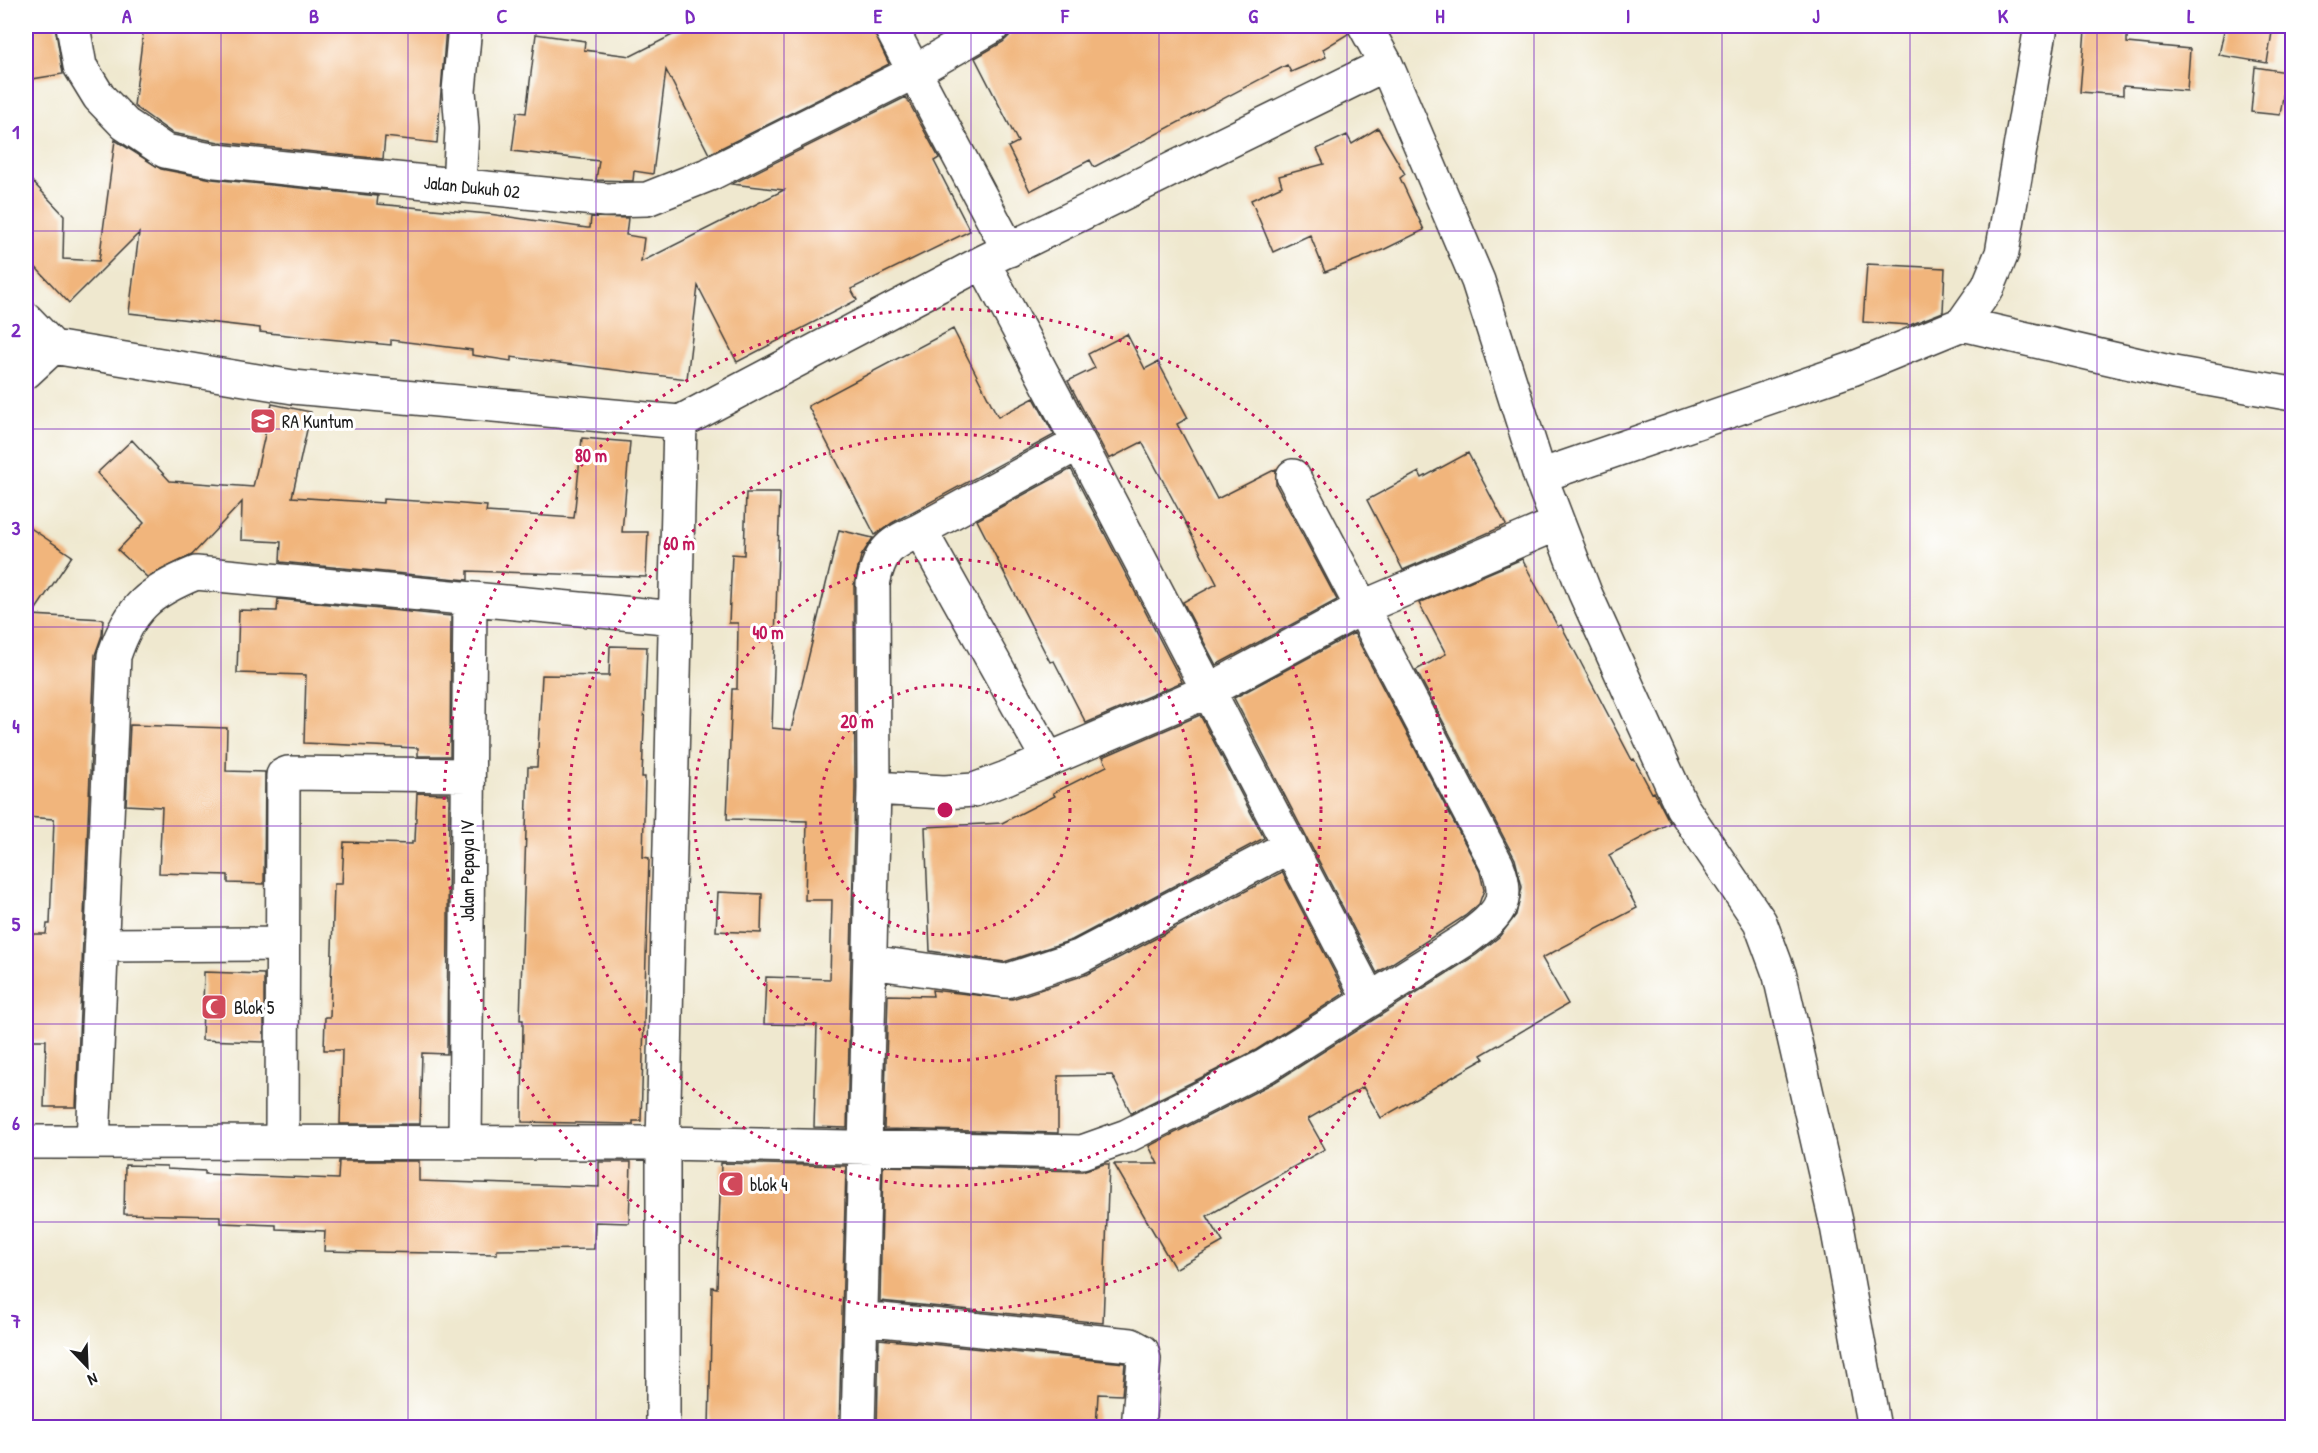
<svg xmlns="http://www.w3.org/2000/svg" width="2318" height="1453" font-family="'Patrick Hand',sans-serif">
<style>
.building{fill:#f1b57b}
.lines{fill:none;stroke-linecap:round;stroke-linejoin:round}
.minor-casing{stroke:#3c3b37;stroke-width:36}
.minor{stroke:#fff;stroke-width:33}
.grid{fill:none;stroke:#7b2cbf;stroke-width:1.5;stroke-opacity:0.55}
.ring{fill:none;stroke:#c2185b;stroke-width:3;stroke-dasharray:3 6}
.labels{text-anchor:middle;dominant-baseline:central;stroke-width:6;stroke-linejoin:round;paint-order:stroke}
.street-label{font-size:18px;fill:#1c1c1c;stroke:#fff}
.poi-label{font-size:18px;fill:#1c1c1c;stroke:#fff;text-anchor:start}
.centre{fill:#c2185b;stroke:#fff;stroke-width:3}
.ring-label{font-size:18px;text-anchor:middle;font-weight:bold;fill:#c2185b;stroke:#fff;stroke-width:6;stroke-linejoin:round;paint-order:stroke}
.neatline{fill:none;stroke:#7b2cbf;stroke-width:2}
.grid-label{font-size:20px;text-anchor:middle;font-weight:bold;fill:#7b2cbf}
</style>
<rect width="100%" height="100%" fill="#fff"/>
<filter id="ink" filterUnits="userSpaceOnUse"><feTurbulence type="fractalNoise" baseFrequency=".0167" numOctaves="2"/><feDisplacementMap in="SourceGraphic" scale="12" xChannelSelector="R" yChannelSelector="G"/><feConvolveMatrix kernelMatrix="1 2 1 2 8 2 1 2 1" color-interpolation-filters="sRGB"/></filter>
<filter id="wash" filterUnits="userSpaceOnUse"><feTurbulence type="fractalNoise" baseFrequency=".008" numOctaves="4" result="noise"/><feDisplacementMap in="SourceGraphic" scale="24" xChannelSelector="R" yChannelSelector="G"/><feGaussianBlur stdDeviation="1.35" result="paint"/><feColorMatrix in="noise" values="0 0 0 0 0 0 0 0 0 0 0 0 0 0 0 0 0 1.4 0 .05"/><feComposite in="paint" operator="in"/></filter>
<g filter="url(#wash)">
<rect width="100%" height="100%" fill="#efe8cf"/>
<g id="blocks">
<!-- building -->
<path class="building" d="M 26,26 L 55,26 L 63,74 L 26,80 Z
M 144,26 L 446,27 L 437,143 L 385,137 L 383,159 L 219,142 L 172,133 L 134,106 Z
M 690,26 L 871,26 L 889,64 L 709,154 L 666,70 L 653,174 L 634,171 L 633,181 L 596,180 L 599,161 L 512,151 L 517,112 L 526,113 L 536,34 L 585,41 L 584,50 L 631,56 Z
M 1012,26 L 1346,26 L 1348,34 L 1323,49 L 1326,57 L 1291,72 L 1287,65 L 1094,167 L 1090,160 L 1030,191 L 1008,147 L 1018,142 L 975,58 L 1003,42 L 1010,35 Z
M 2225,26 L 2273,26 L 2267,63 L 2219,55 Z
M 2085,30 L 2127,33 L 2127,43 L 2190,49 L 2187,91 L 2123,86 L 2123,95 L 2080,92 Z
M 2255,67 L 2287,72 L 2280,115 L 2251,112 Z
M 906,97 L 939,158 L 934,161 L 970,231 L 851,289 L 857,300 L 737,362 L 698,286 L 687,379 L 511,357 L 511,361 L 472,355 L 472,350 L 391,340 L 391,345 L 296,336 L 260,332 L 260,328 L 129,313 L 139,233 L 69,303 L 26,257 L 26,175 L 64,215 L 63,259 L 99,261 L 115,140 L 161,169 L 212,179 L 378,196 L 377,204 L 489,214 L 587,228 L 590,228 L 591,217 L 628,218 L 626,235 L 644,238 L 641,262 L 784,190 L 732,184 Z
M 1378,128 L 1405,174 L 1400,178 L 1424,230 L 1385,249 L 1325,272 L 1310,235 L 1273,252 L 1251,200 L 1282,186 L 1279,176 L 1324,164 L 1317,149 L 1347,135 L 1352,144 Z
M 1867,264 L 1945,268 L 1943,312 L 1910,325 L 1863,322 Z
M 953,329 L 998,417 L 1034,398 L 1054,435 L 892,523 L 875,535 L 808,406 Z
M 1127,334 L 1145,369 L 1158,362 L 1188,418 L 1177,424 L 1217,499 L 1276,469 L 1276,485 L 1337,600 L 1216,665 L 1183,602 L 1217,584 L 1178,509 L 1142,442 L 1109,459 L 1068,381 L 1095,368 L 1088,354 Z
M 272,404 L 311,412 L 292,497 L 383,503 L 383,499 L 450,503 L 487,506 L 486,512 L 574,518 L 582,438 L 630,442 L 622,532 L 648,532 L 646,577 L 468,571 L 468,580 L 280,562 L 281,542 L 241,540 L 242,502 L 192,555 L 147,577 L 118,550 L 144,523 L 97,473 L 132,440 L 170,481 L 253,487 Z
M 1468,453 L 1506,525 L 1403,570 L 1367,500 L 1419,472 L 1422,478 Z
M 1071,469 L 1182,682 L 1086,723 L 1054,661 L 1050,662 L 977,520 Z
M 746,493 L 780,493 L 772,728 L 791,730 L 839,530 L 873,538 L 861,556 L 854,584 L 855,788 L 847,1128 L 814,1127 L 817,1025 L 764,1024 L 766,977 L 830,979 L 832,900 L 805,900 L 807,821 L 727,819 L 732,689 L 737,689 L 738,623 L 729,623 L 732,554 L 744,555 Z
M 26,525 L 72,556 L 32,615 L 103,619 L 102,635 L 95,655 L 76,1107 L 44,1107 L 46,1040 L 26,1040 L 26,934 L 46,934 L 47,924 L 50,924 L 54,819 L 26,817 Z
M 1522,559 L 1558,627 L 1561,625 L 1632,760 L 1634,759 L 1652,793 L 1654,792 L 1670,823 L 1609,855 L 1637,908 L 1542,958 L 1568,1004 L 1481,1055 L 1484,1059 L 1381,1118 L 1363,1087 L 1308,1119 L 1325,1149 L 1207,1216 L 1223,1242 L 1175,1269 L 1114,1164 L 1158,1164 L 1149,1146 L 1275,1082 L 1476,955 L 1499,937 L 1516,915 L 1522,887 L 1515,859 L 1416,670 L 1446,654 L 1419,603 Z
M 278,599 L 451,616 L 450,756 L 418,756 L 418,748 L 304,743 L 306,675 L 237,673 L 239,610 L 277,611 Z
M 1354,633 L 1480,872 L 1484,890 L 1479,904 L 1465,916 L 1377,973 L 1234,698 Z
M 610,646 L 647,647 L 642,777 L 645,777 L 643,857 L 649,858 L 641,1121 L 633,1121 L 633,1124 L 522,1122 L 523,1020 L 520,1020 L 528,767 L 537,767 L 542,675 L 609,676 Z
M 1200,715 L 1264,838 L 1072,940 L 1004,962 L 930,951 L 925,827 L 1002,823 L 1055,796 L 1053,793 L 1107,766 L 1103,757 Z
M 130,725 L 227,728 L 226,771 L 265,772 L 264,884 L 228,883 L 228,875 L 159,873 L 162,807 L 126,805 Z
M 417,793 L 449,794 L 447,1054 L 422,1053 L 420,1124 L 340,1124 L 342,1050 L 324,1050 L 325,1017 L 330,1017 L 334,884 L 342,884 L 344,842 L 412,844 L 412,841 L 415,841 Z
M 1282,872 L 1345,993 L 1256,1050 L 1131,1113 L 1112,1075 L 1058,1076 L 1058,1133 L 884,1129 L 888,995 L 933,996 L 932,990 L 1012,999 L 1088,974 Z
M 718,892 L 762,894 L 761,933 L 716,931 Z
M 204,972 L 264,974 L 264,1042 L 202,1040 Z
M 339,1161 L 419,1161 L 419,1181 L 599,1187 L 599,1162 L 631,1162 L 629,1223 L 595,1222 L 594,1249 L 497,1250 L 497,1254 L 371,1252 L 324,1251 L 325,1231 L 276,1229 L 276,1225 L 220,1223 L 220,1216 L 124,1214 L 125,1165 L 167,1166 L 167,1169 L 205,1171 L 205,1174 L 338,1179 Z
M 721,1163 L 846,1166 L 839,1428 L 709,1428 L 712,1287 L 717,1288 Z
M 1104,1164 L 1109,1164 L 1103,1323 L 880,1301 L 883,1166 L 1082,1171 Z
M 879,1339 L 1125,1363 L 1122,1395 L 1098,1394 L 1096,1428 L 877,1428 Z"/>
</g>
</g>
<g filter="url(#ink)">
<use href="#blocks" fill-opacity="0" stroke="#3c3b37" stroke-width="1.5"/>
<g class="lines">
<!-- minor casing -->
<g class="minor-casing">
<path id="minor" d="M 73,26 L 80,66 L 99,97 L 125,124 L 165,151 L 216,161 L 605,200 L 647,199 L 710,174 L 914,72 L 993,26
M 890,26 L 1009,250
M 1365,26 L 1386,64 L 1478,281 L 1540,476 L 1585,593 L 1682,807 L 1760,922 L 1780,976 L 1837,1226 L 1874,1428
M 459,186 L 462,129 L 459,91 L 465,26
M 983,262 L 1079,443
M 26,319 L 53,347
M 1962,324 L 2174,373 L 2292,394
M 26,372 L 53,347 L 293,387 L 680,422
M 1540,476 L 1852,369 L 1962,324 L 1988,287 L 2002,253 L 2041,26
M 1048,759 L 920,530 L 1079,443 L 1370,1000
M 874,788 L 944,792 L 974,790 L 1006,778 L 1208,691 L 1361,608 L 1557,524
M 102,945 L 282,944
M 870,962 L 1006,981 L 1079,957 L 1290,846
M 26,1142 L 663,1143 L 1082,1152 L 1127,1136 L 1265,1066 L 1466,939 C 1496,916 1513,904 1497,865 L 1293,476
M 93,1142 L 114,656 C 130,608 149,592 196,573 L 676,618
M 282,1143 L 283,775 L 288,773 L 468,775
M 465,1143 L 470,599
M 861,1318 L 1131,1345 L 1142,1351 L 1144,1359 L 1138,1428
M 663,1428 L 663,1143 L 680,422 L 983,262 L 1386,64
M 858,1428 L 874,788 L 873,584 C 880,549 890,544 920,530"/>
</g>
<!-- minor -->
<use href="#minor" class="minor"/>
</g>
</g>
<!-- grid -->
<path class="grid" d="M 221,26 L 221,1428M 408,26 L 408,1428M 596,26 L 596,1428M 784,26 L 784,1428M 971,26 L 971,1428M 1159,26 L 1159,1428M 1347,26 L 1347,1428M 1534,26 L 1534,1428M 1722,26 L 1722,1428M 1910,26 L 1910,1428M 2097,26 L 2097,1428M 26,231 L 2292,231M 26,429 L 2292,429M 26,627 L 2292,627M 26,826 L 2292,826M 26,1024 L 2292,1024M 26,1222 L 2292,1222"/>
<!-- distance rings -->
<g class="ring">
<circle cx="945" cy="810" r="125"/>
<circle cx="945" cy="810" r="251"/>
<circle cx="945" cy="810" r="376"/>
<circle cx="945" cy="810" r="501"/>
</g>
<!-- icons -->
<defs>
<g id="school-square" transform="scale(1.35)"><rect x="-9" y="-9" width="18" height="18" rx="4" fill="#d1495b" stroke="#fff"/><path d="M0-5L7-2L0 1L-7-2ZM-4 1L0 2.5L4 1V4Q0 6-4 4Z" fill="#fff"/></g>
<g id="mosque-square" transform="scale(1.35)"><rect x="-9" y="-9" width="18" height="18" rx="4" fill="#d1495b" stroke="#fff"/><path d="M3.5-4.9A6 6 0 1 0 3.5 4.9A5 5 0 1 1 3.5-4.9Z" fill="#fff"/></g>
</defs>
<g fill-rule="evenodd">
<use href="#school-square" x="263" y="421"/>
<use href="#mosque-square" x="214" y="1007"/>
<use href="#mosque-square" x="731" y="1184"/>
</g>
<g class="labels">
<!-- street labels -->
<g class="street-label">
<text transform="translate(472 187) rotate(6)">Jalan Dukuh 02</text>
<text transform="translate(467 871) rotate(-90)">Jalan Pepaya IV</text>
</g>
<!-- poi labels -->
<g class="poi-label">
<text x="282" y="421">RA Kuntum</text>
<text x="234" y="1007">Blok 5</text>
<text x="750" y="1184">blok 4</text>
</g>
</g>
<circle cx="945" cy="810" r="9" class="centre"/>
<g class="ring-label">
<text x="591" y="462">80 m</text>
<text x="679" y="550">60 m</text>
<text x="768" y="639">40 m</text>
<text x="857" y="728">20 m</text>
</g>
<!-- margin -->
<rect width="2318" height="1453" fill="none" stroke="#fff" stroke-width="66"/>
<!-- north arrow -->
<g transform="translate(87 1366) rotate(157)" stroke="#ffffff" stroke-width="4.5" paint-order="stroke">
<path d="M0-4.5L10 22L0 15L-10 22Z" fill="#1c1c1c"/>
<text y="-9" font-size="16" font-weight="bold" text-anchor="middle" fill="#1c1c1c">N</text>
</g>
<rect x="33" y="33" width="2252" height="1387" class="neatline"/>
<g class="grid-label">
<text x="127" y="23">A</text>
<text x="314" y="23">B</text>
<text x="502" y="23">C</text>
<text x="690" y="23">D</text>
<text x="878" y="23">E</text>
<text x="1065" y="23">F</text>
<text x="1253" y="23">G</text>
<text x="1440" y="23">H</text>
<text x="1628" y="23">I</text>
<text x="1816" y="23">J</text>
<text x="2003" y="23">K</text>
<text x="2191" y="23">L</text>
<text x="16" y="139">1</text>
<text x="16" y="337">2</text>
<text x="16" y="535">3</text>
<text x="16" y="733">4</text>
<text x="16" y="931">5</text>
<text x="16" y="1130">6</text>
<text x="16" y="1328">7</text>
</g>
</svg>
